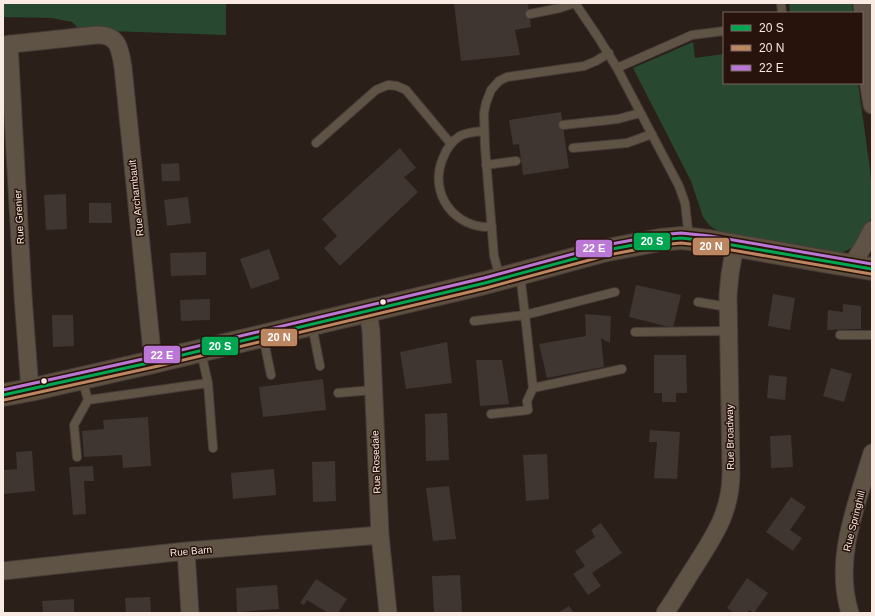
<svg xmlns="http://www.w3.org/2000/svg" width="875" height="616" font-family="Helvetica,sans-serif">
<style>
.green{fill:#284930}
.building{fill:#3f3631}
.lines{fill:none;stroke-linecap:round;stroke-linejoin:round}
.lane-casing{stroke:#463c38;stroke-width:10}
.street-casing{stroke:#463c38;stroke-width:19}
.secondary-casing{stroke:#463c38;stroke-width:24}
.lane{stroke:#5f5346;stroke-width:8}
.street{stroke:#5f5346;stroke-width:17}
.secondary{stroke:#5e4f3f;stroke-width:22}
.bus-1-casing{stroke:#27130b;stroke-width:6}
.bus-2-casing{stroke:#27130b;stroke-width:6}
.bus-3-casing{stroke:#27130b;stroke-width:6}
.bus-1{stroke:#00a651;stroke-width:3}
.bus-2{stroke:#bb8660;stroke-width:3}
.bus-3{stroke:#ba77d6;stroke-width:3}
.bus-dot{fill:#f9eae4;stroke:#27130b;stroke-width:1.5}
.labels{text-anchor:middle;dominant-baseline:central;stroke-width:3;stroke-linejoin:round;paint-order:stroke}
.street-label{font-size:10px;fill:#f9eae4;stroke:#27130b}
.line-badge{stroke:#27130b;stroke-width:1.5}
.badge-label{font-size:11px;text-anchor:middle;font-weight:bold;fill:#fff}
</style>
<rect width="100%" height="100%" fill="#2b1f1a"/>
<!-- green -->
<path class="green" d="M 3,3 L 226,3 L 226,35 L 80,30 L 72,22 L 52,18 L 3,17 Z
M 789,3 L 852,3 L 853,13 L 790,13 Z
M 693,42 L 695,58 L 724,54 L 724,83 L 858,83 L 870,169 L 872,196 L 872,215 L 869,224 L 854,247 L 843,252 L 834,253 L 826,252 L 718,231 L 710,226 L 703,217 L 691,181 L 633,68 Z"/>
<!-- building -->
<path class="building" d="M 454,3 L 528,3 L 531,27 L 515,30 L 520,55 L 461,61 Z
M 561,112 L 569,168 L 523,175 L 519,144 L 513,145 L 509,120 Z
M 400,148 L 416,168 L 404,177 L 418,192 L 340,266 L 324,248 L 337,236 L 322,219 Z
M 179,163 L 180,181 L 162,181 L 161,164 Z
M 66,194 L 67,229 L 46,230 L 44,195 Z
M 188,197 L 191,223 L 167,226 L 164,200 Z
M 89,203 L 111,203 L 112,223 L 89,223 Z
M 269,249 L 280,279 L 251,289 L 240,259 Z
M 206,252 L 206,275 L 171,276 L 170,253 Z
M 636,285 L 681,295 L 673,328 L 629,317 Z
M 773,294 L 795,298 L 790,330 L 768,326 Z
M 210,299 L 210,320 L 181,321 L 180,300 Z
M 843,304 L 861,306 L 861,329 L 827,330 L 828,310 L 843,312 Z
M 585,314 L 611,316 L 610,343 L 601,338 L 604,367 L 547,378 L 539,344 L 586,336 Z
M 52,315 L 73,315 L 74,346 L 53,347 Z
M 447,342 L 452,383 L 406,389 L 400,352 Z
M 654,355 L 686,355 L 687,393 L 676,393 L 676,402 L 662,402 L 662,393 L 654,393 Z
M 476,360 L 502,360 L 509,404 L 480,406 Z
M 831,368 L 852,374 L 844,402 L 823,396 Z
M 769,375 L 787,377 L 785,400 L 767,398 Z
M 323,379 L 326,410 L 263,417 L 259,387 Z
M 447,413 L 449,460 L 426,461 L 425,414 Z
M 148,417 L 151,466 L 123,468 L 122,455 L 84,457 L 82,431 L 104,429 L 103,420 Z
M 650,430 L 680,432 L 677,479 L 654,478 L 657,442 L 649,442 Z
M 791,435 L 793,467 L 771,468 L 770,436 Z
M 32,451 L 35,491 L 3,494 L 3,470 L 17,469 L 16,452 Z
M 547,454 L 549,499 L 526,501 L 523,455 Z
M 335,461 L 336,501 L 313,502 L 312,462 Z
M 93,466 L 94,481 L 84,481 L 86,514 L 73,515 L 69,467 Z
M 274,469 L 276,495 L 233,499 L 231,473 Z
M 449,486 L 456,539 L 433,541 L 426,488 Z
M 791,497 L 806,507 L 790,530 L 802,538 L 793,551 L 766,532 Z
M 601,523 L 622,553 L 592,573 L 601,586 L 588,595 L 573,574 L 585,566 L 575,551 L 595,537 L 591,530 Z
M 460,575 L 462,613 L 434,613 L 432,576 Z
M 747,578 L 768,593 L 754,613 L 749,610 L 747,613 L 734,613 L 727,608 Z
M 316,579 L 347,599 L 338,613 L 328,613 L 307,600 L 304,605 L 300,603 Z
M 277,585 L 279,609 L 237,612 L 236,588 Z
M 150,597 L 151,613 L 126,613 L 125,598 Z
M 74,599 L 74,613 L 43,613 L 42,601 Z
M 569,606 L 574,613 L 558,613 Z"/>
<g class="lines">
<!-- lane casing -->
<g class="lane-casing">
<path id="lane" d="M 575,3 L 598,37 L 617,68 L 679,186 L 685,203 L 689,238
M 781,3 L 782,13
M 530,14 L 560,8 L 575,3
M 617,68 L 692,35 L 724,31
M 563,125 L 618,119 L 640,113
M 484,131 C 476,132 467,132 460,136 C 452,141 446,150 443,158 C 428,193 454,229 492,227
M 316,143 L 376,90 L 388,85 L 397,86 L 406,90 L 451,144
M 573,148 L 627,143 L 652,134
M 486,165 L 516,161
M 520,274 L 525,315 L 615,292
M 500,278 L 494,256 L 485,147 L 484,113 L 486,103 L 491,90 L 499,81 L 507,77 L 584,66 L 596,61 L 609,53
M 698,302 L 728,307
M 474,321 L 525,315 L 533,388 L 527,401 L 528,410 L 491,414
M 312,325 L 320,366
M 635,332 L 728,331
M 840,335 L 872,335
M 263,336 L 271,375
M 82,379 L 88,400 L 208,383 L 201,352
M 208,383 L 213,448
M 533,388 L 622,369
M 338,393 L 373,390
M 77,457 L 74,425 L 88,400"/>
</g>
<!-- street casing -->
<g class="street-casing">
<path id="street" d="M 862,3 L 869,86 L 872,105
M 9,44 L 23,296 L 30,390
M 3,45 L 96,35 C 118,34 120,48 123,67 L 153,362
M 851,266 L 863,247 L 872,230
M 368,311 L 371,331 L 380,535 L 388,613
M 186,551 L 190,613
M 3,571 L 186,551 L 380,535
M 665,613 C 676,597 686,580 697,563 C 716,533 731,510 731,473 L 728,295 L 730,274 L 735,245
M 850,613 C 833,559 857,504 872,453"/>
</g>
<!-- secondary casing -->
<g class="secondary-casing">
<path id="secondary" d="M 3,395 L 30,390 L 153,362 L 485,283 L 607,250 L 660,240 L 681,238 L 709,241 L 829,262 L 872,269"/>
</g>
<!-- lane -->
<use href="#lane" class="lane"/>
<!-- street -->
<use href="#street" class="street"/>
<!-- secondary -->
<use href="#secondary" class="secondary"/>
<!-- bus-1 casing -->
<g class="bus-1-casing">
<path id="bus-1" d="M 3,395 L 153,362 L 485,283 L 607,250 L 660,240 L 681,238 L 709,241 L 872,269"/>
</g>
<!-- bus-2 casing -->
<g class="bus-2-casing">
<path id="bus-2" d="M 4,400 L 154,367 L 486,288 L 608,255 L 661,245 L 681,243 L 708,246 L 871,274"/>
</g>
<!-- bus-3 casing -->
<g class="bus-3-casing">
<path id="bus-3" d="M 3,390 L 152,357 L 484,278 L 606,245 L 659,235 L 681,233 L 710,236 L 872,264"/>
</g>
<!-- bus-1 -->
<use href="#bus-1" class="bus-1"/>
<!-- bus-2 -->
<use href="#bus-2" class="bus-2"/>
<!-- bus-3 -->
<use href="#bus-3" class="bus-3"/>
</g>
<!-- markers -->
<g class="bus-dot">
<circle cx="383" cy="302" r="3.5"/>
<circle cx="44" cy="381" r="3.5"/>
</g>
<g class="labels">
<!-- street labels -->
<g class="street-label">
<text transform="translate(136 198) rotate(-96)">Rue Archambault</text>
<text transform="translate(19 217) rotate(-93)">Rue Grenier</text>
<text transform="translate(730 437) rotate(-91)">Rue Broadway</text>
<text transform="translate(376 462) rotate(-92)">Rue Rosedale</text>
<text transform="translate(854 521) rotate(-76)">Rue Springhill</text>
<text transform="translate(191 551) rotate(-5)">Rue Barn</text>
</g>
</g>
<g class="line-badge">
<rect x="633" y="232" width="38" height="19" rx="4" fill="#00a651"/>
<rect x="692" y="237" width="38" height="19" rx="4" fill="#bb8660"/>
<rect x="575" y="239" width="38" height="19" rx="4" fill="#ba77d6"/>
<rect x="260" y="328" width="38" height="19" rx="4" fill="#bb8660"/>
<rect x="201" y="336" width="38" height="20" rx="4" fill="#00a651"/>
<rect x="143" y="345" width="38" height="19" rx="4" fill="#ba77d6"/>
</g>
<g class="badge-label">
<text x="652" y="245">20 S</text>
<text x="711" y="250">20 N</text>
<text x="594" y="252">22 E</text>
<text x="279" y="341">20 N</text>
<text x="220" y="350">20 S</text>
<text x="162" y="359">22 E</text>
</g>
<!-- border -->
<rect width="875" height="616" fill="none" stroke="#f9eae4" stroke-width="8"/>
<!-- legend -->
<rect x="723" y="12" width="140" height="72" fill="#27130b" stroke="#7b6962"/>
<rect x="731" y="25" width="20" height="6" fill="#00a651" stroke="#7b6962"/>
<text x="759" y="32" font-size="12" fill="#f9eae4">20 S</text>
<rect x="731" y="45" width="20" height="6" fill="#bb8660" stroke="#7b6962"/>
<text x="759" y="52" font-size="12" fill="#f9eae4">20 N</text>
<rect x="731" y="65" width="20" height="6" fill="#ba77d6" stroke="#7b6962"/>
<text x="759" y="72" font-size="12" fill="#f9eae4">22 E</text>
</svg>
